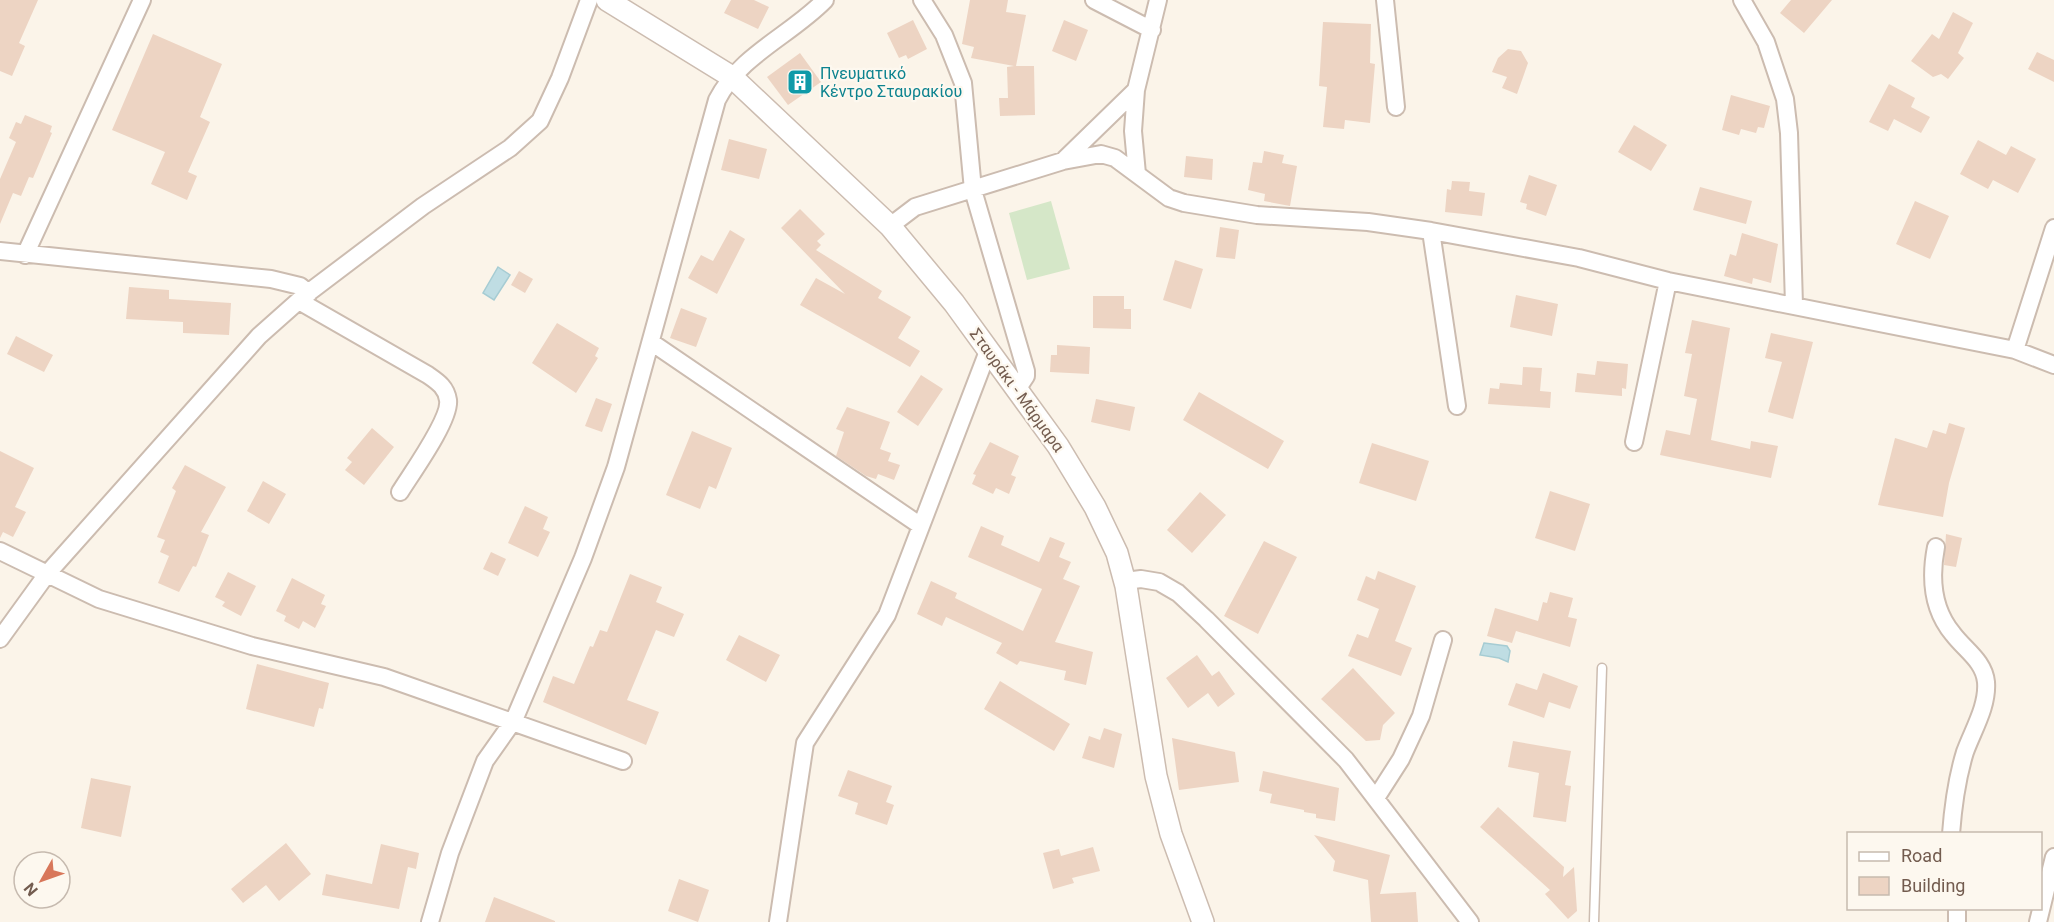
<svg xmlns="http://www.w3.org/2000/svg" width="2054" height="922" font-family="Roboto,sans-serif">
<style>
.green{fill:#d5e7c8}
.water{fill:#bfdde3;stroke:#a6ccd3;stroke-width:1.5}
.building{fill:#edd4c3}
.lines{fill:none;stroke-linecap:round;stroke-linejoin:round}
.service-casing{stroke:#ccbcb0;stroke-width:11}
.minor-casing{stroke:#ccbcb0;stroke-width:20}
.tertiary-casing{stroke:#ccbcb0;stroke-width:24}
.service{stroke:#fff;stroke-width:8}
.minor{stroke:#fff;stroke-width:16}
.tertiary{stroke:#fff;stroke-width:21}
.labels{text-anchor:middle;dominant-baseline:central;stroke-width:4.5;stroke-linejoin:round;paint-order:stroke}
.culture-label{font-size:16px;fill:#0d838f;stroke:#fdf8ef;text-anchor:start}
.street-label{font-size:16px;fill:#735c4f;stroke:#fdf8ef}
</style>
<rect width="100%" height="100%" fill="#fbf4e9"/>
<!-- green -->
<path class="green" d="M 1051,201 L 1070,269 L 1027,280 L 1009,213 Z"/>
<!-- water -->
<path class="water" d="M 498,267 L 510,275 L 494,300 L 483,293 Z
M 1484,643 L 1507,646 L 1510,651 L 1508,662 L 1499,658 L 1480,655 Z"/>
<!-- building -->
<path class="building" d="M 0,0 L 38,0 L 19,43 L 25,46 L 12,76 L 0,71 Z
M 731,0 L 754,0 L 769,7 L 758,29 L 724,13 Z
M 970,0 L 1008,0 L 1006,12 L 1026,15 L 1016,66 L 1034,66 L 1035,115 L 1000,116 L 999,98 L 1008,98 L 1007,67 L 1014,66 L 971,58 L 974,47 L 962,44 Z
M 1791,0 L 1832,0 L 1804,33 L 1780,13 Z
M 1953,12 L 1973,23 L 1958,53 L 1964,58 L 1948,79 L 1941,74 L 1933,77 L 1911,61 L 1932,34 L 1939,39 Z
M 913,20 L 927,49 L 908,59 L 906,55 L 899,58 L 887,33 Z
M 1064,20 L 1088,30 L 1076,61 L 1052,51 Z
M 1323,22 L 1371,24 L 1370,63 L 1375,64 L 1370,123 L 1345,120 L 1344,129 L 1323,127 L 1327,87 L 1319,86 Z
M 153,34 L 222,64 L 200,117 L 210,122 L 188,172 L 197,176 L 187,200 L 151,184 L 165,152 L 112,130 Z
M 1508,49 L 1521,51 L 1528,63 L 1517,94 L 1502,88 L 1507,77 L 1492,72 L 1498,58 Z
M 2037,52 L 2054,60 L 2054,82 L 2028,69 Z
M 800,53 L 821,82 L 788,105 L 767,77 Z
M 1889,84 L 1915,98 L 1911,107 L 1930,117 L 1921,133 L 1894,119 L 1888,131 L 1869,122 Z
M 1731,95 L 1770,106 L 1764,128 L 1758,127 L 1756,133 L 1741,129 L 1739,135 L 1722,130 Z
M 25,115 L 52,126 L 50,132 L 52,133 L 33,178 L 29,177 L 21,196 L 13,193 L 0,224 L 0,179 L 16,142 L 9,138 L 16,122 L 21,124 Z
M 1634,125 L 1667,145 L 1651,171 L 1618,152 Z
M 729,139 L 767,149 L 759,179 L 721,170 Z
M 1978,140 L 2006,155 L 2011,146 L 2036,159 L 2018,193 L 1993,180 L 1988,189 L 1960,174 Z
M 1264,151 L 1284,155 L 1282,163 L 1297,166 L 1290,206 L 1264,201 L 1265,194 L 1248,190 L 1253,162 L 1262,163 Z
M 1186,156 L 1213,159 L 1212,180 L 1184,177 Z
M 1529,175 L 1557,185 L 1546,216 L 1526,209 L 1527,204 L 1520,202 Z
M 1452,181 L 1470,182 L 1469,191 L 1485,193 L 1482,216 L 1445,212 L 1447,189 L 1451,190 Z
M 1700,187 L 1752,201 L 1746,224 L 1693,210 Z
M 1915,201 L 1949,216 L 1930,259 L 1896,244 Z
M 800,209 L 825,234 L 817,241 L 821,245 L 816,250 L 882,291 L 878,298 L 911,317 L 898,338 L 920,351 L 910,367 L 800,305 L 816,278 L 845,294 L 781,228 Z
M 1220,227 L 1239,230 L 1235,259 L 1216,257 Z
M 730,230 L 745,239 L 717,294 L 688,278 L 701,255 L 713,261 Z
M 1742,233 L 1778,244 L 1771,283 L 1753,278 L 1752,284 L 1724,276 L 1730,254 L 1736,256 Z
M 1175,260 L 1203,269 L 1191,309 L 1163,300 Z
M 519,271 L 533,279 L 525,293 L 511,285 Z
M 129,287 L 169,290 L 169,299 L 231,303 L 229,335 L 183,333 L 183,322 L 126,319 Z
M 1516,295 L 1558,304 L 1552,336 L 1510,327 Z
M 1093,296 L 1124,296 L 1124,309 L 1131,309 L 1131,329 L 1093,328 Z
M 681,308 L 707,318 L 696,347 L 670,338 Z
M 1692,320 L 1730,328 L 1711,440 L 1750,449 L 1751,441 L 1778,446 L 1771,478 L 1660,455 L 1666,430 L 1690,435 L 1697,399 L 1684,396 L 1692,354 L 1685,353 Z
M 557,323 L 599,348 L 595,356 L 598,358 L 576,393 L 532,363 Z
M 1771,333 L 1813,342 L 1793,419 L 1768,412 L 1782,362 L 1765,358 Z
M 16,336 L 53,355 L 44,372 L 7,354 Z
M 1057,345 L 1090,347 L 1089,374 L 1050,372 L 1051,355 L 1057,355 Z
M 1597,361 L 1628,364 L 1626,389 L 1622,388 L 1622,396 L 1575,392 L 1577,373 L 1595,375 Z
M 1523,367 L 1542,368 L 1540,391 L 1551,392 L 1550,408 L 1488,404 L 1490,388 L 1499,389 L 1500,383 L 1522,385 Z
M 921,375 L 943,389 L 918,426 L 897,412 Z
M 1199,392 L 1284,441 L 1268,469 L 1183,420 Z
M 596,398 L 612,404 L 602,432 L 585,426 Z
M 1096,399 L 1135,407 L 1130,431 L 1091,422 Z
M 847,407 L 890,422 L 880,449 L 891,453 L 888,461 L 900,465 L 894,480 L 878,474 L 876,479 L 866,476 L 836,456 L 844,432 L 836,429 Z
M 1949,423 L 1965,428 L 1949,483 L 1943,517 L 1878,505 L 1895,438 L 1927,448 L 1933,430 L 1946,434 Z
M 372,428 L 394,447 L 364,485 L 345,470 L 352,462 L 347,458 Z
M 692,431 L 732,448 L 716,489 L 709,486 L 700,509 L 666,495 Z
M 990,442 L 1019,456 L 1011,475 L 1016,477 L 1009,494 L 996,488 L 993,494 L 972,484 L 976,475 L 973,474 Z
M 1372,443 L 1429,461 L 1416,501 L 1359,483 Z
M 0,451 L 34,468 L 15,507 L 26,512 L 13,537 L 3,532 L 0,538 Z
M 185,465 L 226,487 L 201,532 L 209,535 L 196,567 L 193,566 L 179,592 L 158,583 L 169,556 L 160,552 L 165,540 L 157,537 L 176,491 L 172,488 Z
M 263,481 L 286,494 L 269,524 L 247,511 Z
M 1550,491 L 1590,504 L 1575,551 L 1535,538 Z
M 1200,492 L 1226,515 L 1192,553 L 1167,530 Z
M 525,506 L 548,517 L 543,529 L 550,532 L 538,557 L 508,543 Z
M 981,526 L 1004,536 L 1001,545 L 1039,562 L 1050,537 L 1065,543 L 1059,557 L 1071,562 L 1063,579 L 1080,586 L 1055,642 L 1093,652 L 1086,685 L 1064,680 L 1066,671 L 1020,661 L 1017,665 L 996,653 L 1002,643 L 946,617 L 942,626 L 917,614 L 931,581 L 957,593 L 955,598 L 1023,631 L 1042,589 L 968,557 Z
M 1946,534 L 1962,538 L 1956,567 L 1944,565 Z
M 1264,541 L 1297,557 L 1258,634 L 1224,616 Z
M 491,552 L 506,559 L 498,576 L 483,569 Z
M 1378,571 L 1416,586 L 1395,641 L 1412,648 L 1401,676 L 1348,656 L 1357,634 L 1368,638 L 1379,609 L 1357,600 L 1366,576 L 1375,580 Z
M 228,572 L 256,586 L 241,616 L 222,606 L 225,602 L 215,597 Z
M 630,574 L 662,587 L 656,602 L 684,614 L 674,637 L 656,630 L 627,700 L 659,712 L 646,745 L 543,702 L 553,676 L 574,684 L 590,646 L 593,647 L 600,630 L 607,632 Z
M 292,578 L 325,595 L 321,604 L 326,606 L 315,628 L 303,621 L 299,629 L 284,621 L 286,616 L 276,611 Z
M 1550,592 L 1573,598 L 1568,617 L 1577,619 L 1570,647 L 1516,631 L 1512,643 L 1487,636 L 1495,608 L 1538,621 L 1543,602 L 1547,603 Z
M 739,635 L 780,655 L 766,682 L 726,660 Z
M 1197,655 L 1212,676 L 1219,671 L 1235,694 L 1218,707 L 1208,693 L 1188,708 L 1166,678 Z
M 257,664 L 329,683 L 323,709 L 319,708 L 314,727 L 246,709 Z
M 1353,668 L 1395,713 L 1383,725 L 1380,740 L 1366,741 L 1321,699 Z
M 1543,673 L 1578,686 L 1570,709 L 1549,702 L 1544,718 L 1508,705 L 1516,683 L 1537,690 Z
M 1000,681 L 1070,724 L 1054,751 L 984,709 Z
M 1104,728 L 1122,734 L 1114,768 L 1082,758 L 1089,736 L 1100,740 Z
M 1172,738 L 1235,752 L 1239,782 L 1179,790 Z
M 1513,741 L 1571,751 L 1565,785 L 1571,786 L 1566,822 L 1533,817 L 1539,773 L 1508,767 Z
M 848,770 L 892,786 L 886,802 L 894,805 L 887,825 L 855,814 L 858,803 L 838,796 Z
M 1263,771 L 1339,788 L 1335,821 L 1316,818 L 1316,814 L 1304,812 L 1304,810 L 1270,803 L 1272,794 L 1259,791 Z
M 91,778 L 131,786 L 121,837 L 81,828 Z
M 1498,807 L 1564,867 L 1563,877 L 1574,867 L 1577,911 L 1568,919 L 1545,894 L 1550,890 L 1480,827 Z
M 1314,835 L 1390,855 L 1380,894 L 1416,892 L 1418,922 L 1371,922 L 1368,880 L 1333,871 L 1335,861 Z
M 286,843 L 311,874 L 279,901 L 266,885 L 243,903 L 231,889 Z
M 381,844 L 419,853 L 416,869 L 408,867 L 399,909 L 322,895 L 326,874 L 372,884 Z
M 1093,847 L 1100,871 L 1072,878 L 1074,883 L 1053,889 L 1043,853 L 1059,849 L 1061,856 Z
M 679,879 L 709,890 L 698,922 L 668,911 Z
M 494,897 L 555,921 L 555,922 L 485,922 Z"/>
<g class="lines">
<!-- service casing -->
<g class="service-casing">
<path id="service" d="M 1594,922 L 1602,668"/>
</g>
<!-- minor casing -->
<g class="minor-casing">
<path id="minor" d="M 922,0 L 944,35 L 963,83 L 973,190 L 1026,371 L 1026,376 L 1018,388
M 1094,0 L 1152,30
M 1385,0 L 1396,107
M 1742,0 L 1766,42 L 1785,99 L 1789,133 L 1794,305
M 1136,90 L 1133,131 L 1137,174
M 1065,159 L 1136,90 L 1158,0
M 890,226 L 915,207 L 1063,161 L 1101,154 L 1115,158 L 1169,198 L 1184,203 L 1257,215 L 1368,222 L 1431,231 L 1579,258 L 1668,281 L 2015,350 L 2054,365
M 1431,231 L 1457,406
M 0,251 L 271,279 L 300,286 L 309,293
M 25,255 L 142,0
M 299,301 L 428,375 C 438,382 446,387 448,400 C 451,419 411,474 400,492
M 651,342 L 921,526
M 2015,350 L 2054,228
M 1634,442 L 1668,281
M 1936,547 C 1930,578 1932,609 1953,634 C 1965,650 1984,661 1986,682 C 1988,706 1973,730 1965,752 C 1957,778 1953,807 1951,834
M 0,551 L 99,599 L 252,646 L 384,677 L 623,761
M 1125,581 L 1141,579 L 1159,582 L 1178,593 L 1206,619 L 1346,760 L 1470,922
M 0,639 L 47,574 L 259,336 L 304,296 L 423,206 L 510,148 L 540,121 L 560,78 L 589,0
M 1376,798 L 1401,759 L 1421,716 L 1443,640
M 1957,908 L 1957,922
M 430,922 L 450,853 L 485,761 L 514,720 L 583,558 L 616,467 L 717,100 C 740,55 791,35 825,0
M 778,922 L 805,743 L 887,615 L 988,351
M 2038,922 L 2054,857"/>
</g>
<!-- tertiary casing -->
<g class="tertiary-casing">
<path id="tertiary" d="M 607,0 L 732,77 L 890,226 L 954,303 L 1058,446 L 1095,507 L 1117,553 L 1126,586 L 1156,776 L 1171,834 L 1203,922"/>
</g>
<!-- service -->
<use href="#service" class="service"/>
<!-- minor -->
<use href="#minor" class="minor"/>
<!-- tertiary -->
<use href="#tertiary" class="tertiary"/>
</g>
<!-- icons -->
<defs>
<g id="building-square" transform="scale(1.35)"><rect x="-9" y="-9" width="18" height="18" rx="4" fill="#0f9aa8" stroke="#fdf8ef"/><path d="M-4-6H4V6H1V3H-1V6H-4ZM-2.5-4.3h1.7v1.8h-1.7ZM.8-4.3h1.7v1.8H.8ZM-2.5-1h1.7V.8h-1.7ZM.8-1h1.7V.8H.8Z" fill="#fff"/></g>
</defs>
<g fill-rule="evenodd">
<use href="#building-square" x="800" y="82"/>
</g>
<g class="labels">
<!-- culture labels -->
<g class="culture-label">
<text x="820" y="73">Πνευματικό<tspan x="820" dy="18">Κέντρο Σταυρακίου</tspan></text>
</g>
<!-- street labels -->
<g class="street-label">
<text transform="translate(1017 390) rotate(54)">Σταυράκι - Μάρμαρα</text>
</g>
</g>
<!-- legend -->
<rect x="1847" y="832" width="195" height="78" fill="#fdf8ef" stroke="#c6baaf" stroke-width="1.5"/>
<rect x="1859" y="852" width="30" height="9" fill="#ffffff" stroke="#c6baaf" stroke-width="1.5"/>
<text x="1901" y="862" font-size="18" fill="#735c4f">Road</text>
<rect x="1859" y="877" width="30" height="18" fill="#edd4c3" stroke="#c6baaf" stroke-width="1.5"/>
<text x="1901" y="892" font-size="18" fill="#735c4f">Building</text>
<!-- north arrow -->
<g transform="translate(42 880) rotate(230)"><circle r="28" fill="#fdf8ef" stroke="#c6baaf" stroke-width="1.5"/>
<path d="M0-4.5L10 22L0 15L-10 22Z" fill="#d8775a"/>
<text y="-9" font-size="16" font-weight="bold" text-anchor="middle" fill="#735c4f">N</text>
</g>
</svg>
